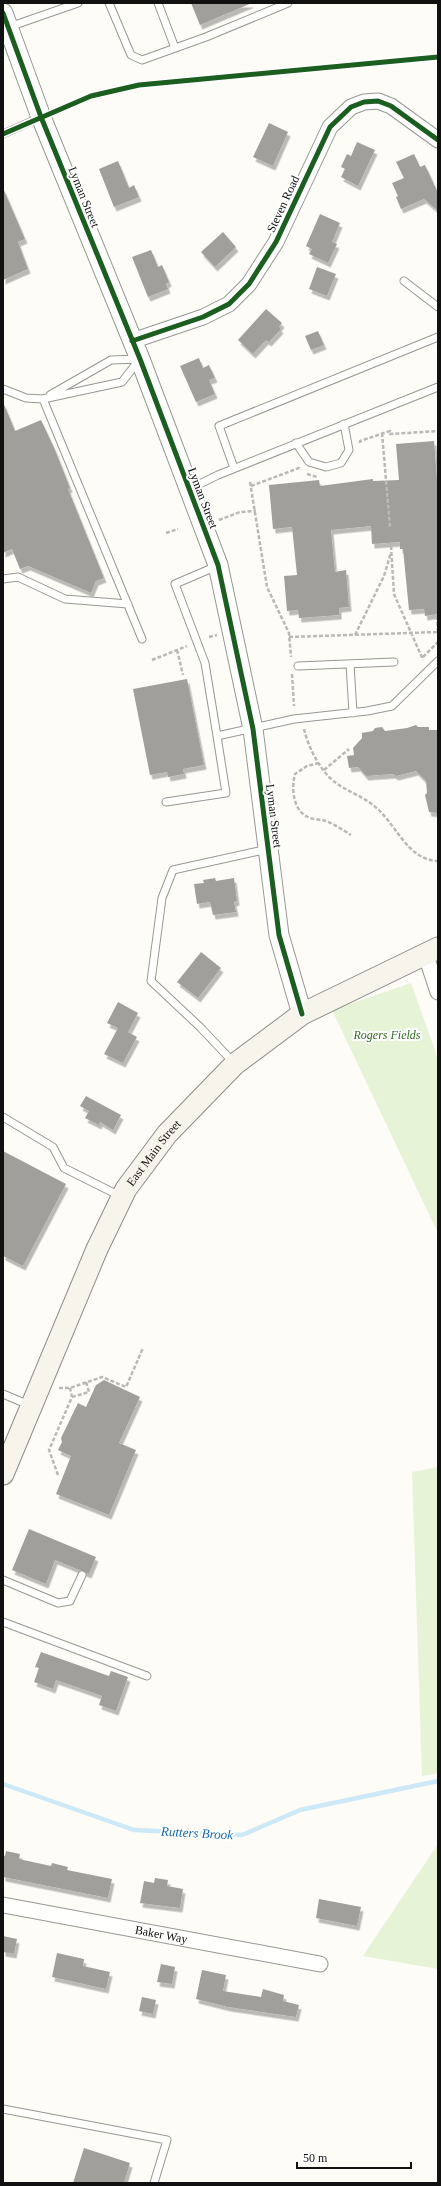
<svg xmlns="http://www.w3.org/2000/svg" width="441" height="2186" font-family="Georgia,serif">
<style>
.green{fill:#e7f3d7}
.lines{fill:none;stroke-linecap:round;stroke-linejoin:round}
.stream{stroke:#cde8f7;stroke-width:4.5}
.building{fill:#a19f9c;filter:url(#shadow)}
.service-casing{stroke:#979795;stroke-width:9}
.minor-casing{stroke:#979795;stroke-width:17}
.tertiary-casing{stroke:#979795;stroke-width:21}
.secondary-casing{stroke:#8e8d8b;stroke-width:23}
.path{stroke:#b9b9b8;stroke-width:2.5;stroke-dasharray:4 2;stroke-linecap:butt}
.service{stroke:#fffffe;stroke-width:7}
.minor{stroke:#fffffe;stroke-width:15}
.tertiary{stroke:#fffffe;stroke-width:19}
.secondary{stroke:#f6f4eb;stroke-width:21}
.cycleway-casing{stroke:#fff;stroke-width:8}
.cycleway{stroke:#1b5e20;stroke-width:5}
.labels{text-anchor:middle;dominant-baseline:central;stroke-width:4;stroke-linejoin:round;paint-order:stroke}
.street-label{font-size:12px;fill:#111;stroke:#fff}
.park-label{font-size:12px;font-style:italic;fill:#2f6b1f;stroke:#fff}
.water-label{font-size:13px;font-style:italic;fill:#1768a6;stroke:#fff}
</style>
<defs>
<filter id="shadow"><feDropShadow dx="2.5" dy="4.5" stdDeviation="0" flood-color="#0004"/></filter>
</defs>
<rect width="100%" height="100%" fill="#fdfcf7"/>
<!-- green -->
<path class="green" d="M 411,983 L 438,1059 L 438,1233 L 332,1010 Z
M 438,1467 L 438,1773 L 422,1776 L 412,1472 Z
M 438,1844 L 438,1969 L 363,1956 Z"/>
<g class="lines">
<!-- stream -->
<path class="stream" d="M 3,1784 L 134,1830 L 242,1835 L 300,1810 L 438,1781"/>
</g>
<!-- building -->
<path class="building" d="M 191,3 L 252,3 L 200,25 Z
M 269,123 L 288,132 L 273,166 L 253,157 Z
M 357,142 L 375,150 L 358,186 L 341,177 L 345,169 L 341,167 L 347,154 L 351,156 Z
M 414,154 L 420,167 L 425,165 L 438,193 L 438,211 L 424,199 L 401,209 L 396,197 L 398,196 L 392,183 L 404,178 L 396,162 Z
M 118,161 L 129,188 L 134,185 L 139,197 L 114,207 L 99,169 Z
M 3,188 L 25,239 L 18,242 L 28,269 L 3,280 Z
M 320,214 L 340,223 L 332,242 L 337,244 L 328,263 L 309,254 L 312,249 L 306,246 Z
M 223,232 L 236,247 L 215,267 L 201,252 Z
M 151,250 L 158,267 L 162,265 L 169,282 L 166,284 L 168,289 L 148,297 L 132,257 Z
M 317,267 L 336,274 L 327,296 L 309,289 Z
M 266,309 L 282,323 L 279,327 L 281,329 L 269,342 L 266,340 L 253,354 L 238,340 Z
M 318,331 L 324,345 L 311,350 L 305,336 Z
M 199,358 L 203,368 L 209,365 L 215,378 L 209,380 L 215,394 L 196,402 L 180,366 Z
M 3,402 L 15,431 L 41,420 L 55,450 L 70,488 L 68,489 L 104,578 L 96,581 L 91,593 L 28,566 L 20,569 L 12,549 L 3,553 Z
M 434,441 L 438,493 L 438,614 L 425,616 L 424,609 L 409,610 L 403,549 L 400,549 L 400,542 L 372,544 L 371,526 L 331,530 L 335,572 L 346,570 L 349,607 L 339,608 L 339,615 L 299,618 L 298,610 L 287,611 L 284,576 L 297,575 L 292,527 L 273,529 L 269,485 L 319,480 L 320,486 L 373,479 L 373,481 L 399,480 L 396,444 Z
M 187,679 L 204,765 L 183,769 L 184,774 L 168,777 L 167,772 L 150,775 L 133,689 Z
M 416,725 L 418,727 L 429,727 L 429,730 L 438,730 L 438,813 L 429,812 L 425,795 L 427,793 L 426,781 L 416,771 L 396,776 L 393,774 L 366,776 L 358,767 L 349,768 L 347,756 L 354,755 L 353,748 L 362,738 L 362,733 L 373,731 L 375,728 L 382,727 L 385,731 L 407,728 Z
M 215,878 L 216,881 L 234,878 L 237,901 L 234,902 L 236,912 L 213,915 L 210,902 L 197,904 L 194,884 L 204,883 L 203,880 Z
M 201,952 L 221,968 L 198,998 L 177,982 Z
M 118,1002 L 138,1013 L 128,1032 L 137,1037 L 123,1063 L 104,1054 L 118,1028 L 107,1023 Z
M 86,1096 L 121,1115 L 113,1130 L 100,1122 L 99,1125 L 85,1118 L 89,1111 L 80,1106 Z
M 3,1151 L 66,1184 L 23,1266 L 3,1256 Z
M 104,1380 L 140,1397 L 119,1443 L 136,1450 L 109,1515 L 56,1494 L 71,1456 L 58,1450 L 62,1442 L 61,1438 L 78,1403 L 86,1407 L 96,1385 Z
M 29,1529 L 96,1557 L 89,1574 L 55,1560 L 46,1584 L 12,1570 Z
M 41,1652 L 109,1676 L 111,1671 L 128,1677 L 116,1711 L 99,1705 L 102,1696 L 56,1680 L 53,1689 L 34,1682 L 39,1668 L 35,1667 Z
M 6,1851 L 20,1854 L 19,1859 L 51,1866 L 52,1863 L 68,1867 L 67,1870 L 112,1879 L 108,1898 L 3,1877 L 3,1856 L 5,1856 Z
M 155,1878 L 168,1880 L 167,1886 L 183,1889 L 180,1908 L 140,1903 L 144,1881 L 154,1883 Z
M 319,1899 L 361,1907 L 357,1926 L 316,1918 Z
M 3,1936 L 17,1939 L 14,1954 L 3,1952 Z
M 57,1953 L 84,1959 L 83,1966 L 110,1972 L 106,1989 L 52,1977 Z
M 161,1964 L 175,1967 L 172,1984 L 157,1982 Z
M 202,1970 L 226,1975 L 223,1991 L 261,1997 L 263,1989 L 284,1995 L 283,2001 L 299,2005 L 296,2017 L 228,2007 L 196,1999 Z
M 142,1997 L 156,2000 L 153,2014 L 139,2011 Z
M 84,2148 L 130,2163 L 124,2183 L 73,2183 Z"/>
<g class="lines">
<!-- service casing -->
<g class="service-casing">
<path id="service" d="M 109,3 L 131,55 L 142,60 L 206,37 L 288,3
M 158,3 L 175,48
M 9,27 L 78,3
M 3,134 L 41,117
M 404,281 L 438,307
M 3,389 L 26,398 L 43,399 L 122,382 L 139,360
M 50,395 L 111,360 L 139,359
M 43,399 L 142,639
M 296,443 L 309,462 L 326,467 L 341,463 L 349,450 L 344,424
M 234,468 L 219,426 L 438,337
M 189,489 L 218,475 L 438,387
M 217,566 L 175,584 L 205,663 L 217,736 L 294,719 L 367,711 L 392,706 L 438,661
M 3,579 L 18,577 L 65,599 L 128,604
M 350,664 L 353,713
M 298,666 L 394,662
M 166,802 L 226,793 L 217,736
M 234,1063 L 200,1027 L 151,981 L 162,898 L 173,870 L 268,849
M 3,1117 L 53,1147 L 64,1168 L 120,1196
M 3,1394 L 29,1405
M 3,1580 L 58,1603 L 70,1601 L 82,1575
M 3,1622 L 147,1676
M 3,2109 L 167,2140 L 154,2183"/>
</g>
<!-- minor casing -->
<g class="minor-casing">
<g id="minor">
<path d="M 132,341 L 203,317 L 229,304 L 249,284 L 276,242 L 330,127 L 351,107 L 364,102 L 378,101 L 391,106 L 438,140"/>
<path d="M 425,953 L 438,992"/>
<path id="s1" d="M 3,1905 L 320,1964"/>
</g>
</g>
<!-- tertiary casing -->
<g class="tertiary-casing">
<path id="tertiary" d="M 3,13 L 41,117 L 140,359 L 218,565 L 253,729 L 279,935 L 302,1014"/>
</g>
<!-- secondary casing -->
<g class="secondary-casing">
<g id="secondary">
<path id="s2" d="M 3,1474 L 97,1249 L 126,1189 L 167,1134 L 235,1064 L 302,1014 L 438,948"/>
</g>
</g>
<!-- path -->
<path class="path" d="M 382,433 L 390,527
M 360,443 L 360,441 L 390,431 L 390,434 L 438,431
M 307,474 L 317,477
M 250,482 L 267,587 L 289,633 L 291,657
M 251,486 L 299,468 L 301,470
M 219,520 L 240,512 L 256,511
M 166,533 L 178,529
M 391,546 L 394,594 L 423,660
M 437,616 L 438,631
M 355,635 L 384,576 L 391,552
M 209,637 L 217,635
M 289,637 L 438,632
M 177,650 L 183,675
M 423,657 L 438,642
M 152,660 L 187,646
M 292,674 L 294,706
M 304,729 C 308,746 317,764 329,777 C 342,790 359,794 373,805 C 396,822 406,860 438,861
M 319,763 L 307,766 L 295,774 C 291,789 293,812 310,818 C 315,820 321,819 326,821 C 334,824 343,830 351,835
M 324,770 L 349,749
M 59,1388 L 70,1388 L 102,1377 L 126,1387 L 143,1348
M 72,1397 L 89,1392 L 86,1382
M 58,1475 L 49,1450 L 72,1397 L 70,1388"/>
<!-- service -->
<use href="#service" class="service"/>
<!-- minor -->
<use href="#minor" class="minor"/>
<!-- tertiary -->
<use href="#tertiary" class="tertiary"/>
<!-- secondary -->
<use href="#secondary" class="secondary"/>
<!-- cycleway casing -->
<g class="cycleway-casing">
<path id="cycleway" d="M 3,13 L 41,117 L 140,359 L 218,565 L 253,729 L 279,935 L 302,1014
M 3,134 L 91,96 L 139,85 L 438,57
M 132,341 L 203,317 L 229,304 L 249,284 L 276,242 L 330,127 L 351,107 L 364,102 L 378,101 L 391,106 L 438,140"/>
</g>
<!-- cycleway -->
<use href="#cycleway" class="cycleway"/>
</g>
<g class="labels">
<!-- street labels -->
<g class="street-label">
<text transform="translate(84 197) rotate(68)">Lyman Street</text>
<text transform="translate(283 204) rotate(-65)">Steven Road</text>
<text transform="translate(203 498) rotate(69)">Lyman Street</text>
<text transform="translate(274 816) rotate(83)">Lyman Street</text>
<text stroke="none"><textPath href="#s2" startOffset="356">East Main Street</textPath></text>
<text stroke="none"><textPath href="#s1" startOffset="161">Baker Way</textPath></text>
</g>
<!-- park labels -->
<g class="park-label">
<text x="387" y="1035">Rogers Fields</text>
</g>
<!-- water labels -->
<g class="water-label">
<text transform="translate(197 1833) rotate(3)">Rutters Brook</text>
</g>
</g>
<!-- border -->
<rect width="441" height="2186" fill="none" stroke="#111111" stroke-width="8"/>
<!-- scale -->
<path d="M297 2162v6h114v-6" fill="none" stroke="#111111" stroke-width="2"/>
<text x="303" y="2162" font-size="12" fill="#111111" stroke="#ffffff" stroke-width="3" paint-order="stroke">50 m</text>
</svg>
